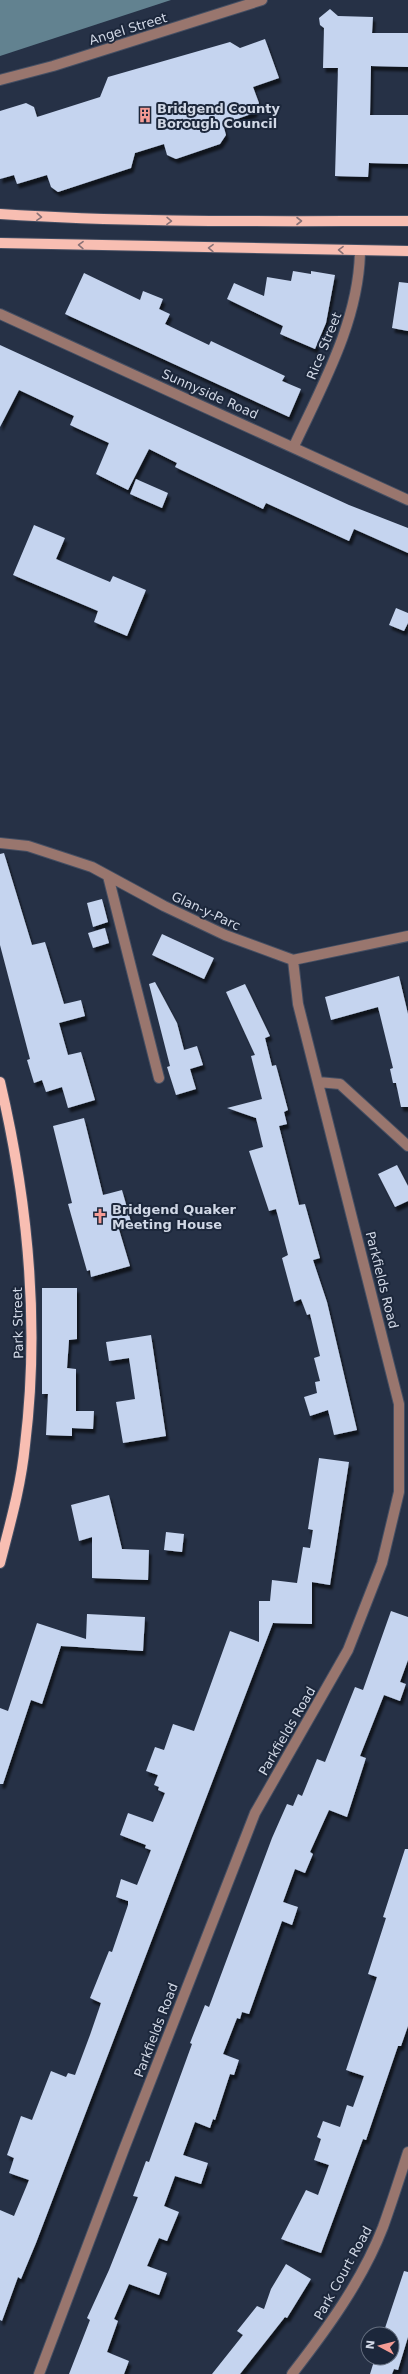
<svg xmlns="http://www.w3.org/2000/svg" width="408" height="2374" font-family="'DejaVu Sans',sans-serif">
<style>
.water{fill:#628290}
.building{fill:#c5d4ef;filter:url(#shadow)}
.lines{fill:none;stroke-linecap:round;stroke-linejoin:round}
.minor-casing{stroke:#454f63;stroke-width:12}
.major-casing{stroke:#454f63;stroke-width:12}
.minor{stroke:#99766e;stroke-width:10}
.major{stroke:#f8beb2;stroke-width:10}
.oneway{stroke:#8a7276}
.labels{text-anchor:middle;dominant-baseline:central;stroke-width:4;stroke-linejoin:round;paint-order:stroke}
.street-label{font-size:13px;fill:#d1d8e6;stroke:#1c273b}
.poi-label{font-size:13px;font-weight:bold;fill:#d1d8e6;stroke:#1c273b;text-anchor:start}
</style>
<defs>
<filter id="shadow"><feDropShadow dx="2.5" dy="4.5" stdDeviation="1" flood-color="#0009"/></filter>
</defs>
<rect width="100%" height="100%" fill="#263146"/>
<!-- water -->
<path class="water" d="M 0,0 L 171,0 L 0,56 Z"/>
<!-- building -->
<path class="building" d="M 330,9 L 338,16 L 373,17 L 372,33 L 408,33 L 408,67 L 371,66 L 370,115 L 408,115 L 408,164 L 369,163 L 368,177 L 335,176 L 338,68 L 323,68 L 324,28 L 320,25 L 319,18 Z
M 265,39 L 279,78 L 253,87 L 259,103 L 254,113 L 223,124 L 226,135 L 220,144 L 176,159 L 167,155 L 164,144 L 135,153 L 131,168 L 58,192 L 51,187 L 47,175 L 17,184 L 14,175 L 0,179 L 0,111 L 26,103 L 34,107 L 37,117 L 100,97 L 108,77 L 230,42 L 240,48 Z
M 293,271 L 311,274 L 311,271 L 335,275 L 326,323 L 315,349 L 280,334 L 283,326 L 227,299 L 234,283 L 264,296 L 267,277 L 291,281 Z
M 84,273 L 140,300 L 143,291 L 163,299 L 159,309 L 170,314 L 165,324 L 209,345 L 211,341 L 285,376 L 282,381 L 301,389 L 289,417 L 65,314 Z
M 399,282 L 408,283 L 408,331 L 392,328 Z
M 0,345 L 349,505 L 408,528 L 408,553 L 354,529 L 349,541 L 266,503 L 263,509 L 175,467 L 177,463 L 149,449 L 128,490 L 96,474 L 109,443 L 70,425 L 74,416 L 19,390 L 0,427 Z
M 136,479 L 168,493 L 162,508 L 130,494 Z
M 34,525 L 65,538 L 56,559 L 110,582 L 113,576 L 146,590 L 127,636 L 94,622 L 98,611 L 13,575 Z
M 396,608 L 408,613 L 408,623 L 404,631 L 389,625 Z
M 4,853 L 32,945 L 45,942 L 64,1004 L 81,1000 L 85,1016 L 59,1023 L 68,1055 L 81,1052 L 95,1100 L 68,1108 L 62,1087 L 46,1092 L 42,1080 L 34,1083 L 27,1060 L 30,1059 L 0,945 L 0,854 Z
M 102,899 L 108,922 L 93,927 L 87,903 Z
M 105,928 L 109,943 L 93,948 L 88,933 Z
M 162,934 L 214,958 L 204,979 L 152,955 Z
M 399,976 L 408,1014 L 408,1107 L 401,1107 L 396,1083 L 393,1083 L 390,1069 L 393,1068 L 378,1007 L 331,1020 L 325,997 Z
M 155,982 L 177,1023 L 184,1050 L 197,1046 L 203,1065 L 190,1069 L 196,1089 L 176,1095 L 167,1067 L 170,1066 L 149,984 Z
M 245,984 L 270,1036 L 265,1038 L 272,1066 L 276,1065 L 288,1110 L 284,1112 L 287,1124 L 279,1126 L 299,1205 L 305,1204 L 320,1258 L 313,1260 L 327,1302 L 357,1430 L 334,1435 L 328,1410 L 310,1416 L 304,1397 L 317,1393 L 315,1382 L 320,1381 L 314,1358 L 320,1356 L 310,1314 L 307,1315 L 301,1299 L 294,1302 L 282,1258 L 288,1255 L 276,1209 L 269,1211 L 249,1151 L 263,1147 L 256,1118 L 227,1108 L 262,1099 L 251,1056 L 255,1055 L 226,992 Z
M 84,1118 L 103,1195 L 122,1190 L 131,1222 L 118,1226 L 130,1266 L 91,1277 L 90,1270 L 87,1271 L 68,1204 L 72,1203 L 53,1126 Z
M 397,1165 L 408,1186 L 408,1201 L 395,1207 L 378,1174 Z
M 42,1288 L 77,1288 L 77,1339 L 69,1340 L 67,1368 L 76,1369 L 76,1411 L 94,1411 L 93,1429 L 72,1428 L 72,1436 L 46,1435 L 48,1394 L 42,1394 Z
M 151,1335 L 166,1436 L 123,1443 L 116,1402 L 135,1399 L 129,1358 L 109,1361 L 106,1342 Z
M 319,1458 L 349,1462 L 330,1585 L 312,1582 L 312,1624 L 273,1623 L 36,2243 L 21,2279 L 18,2277 L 2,2321 L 0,2320 L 0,2210 L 14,2216 L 29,2180 L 9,2173 L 14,2158 L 7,2155 L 21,2116 L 32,2120 L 51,2071 L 66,2077 L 68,2073 L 75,2075 L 90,2035 L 101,2003 L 90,1998 L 109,1951 L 112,1952 L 128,1905 L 128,1901 L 116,1897 L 121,1879 L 137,1885 L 151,1850 L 145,1848 L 146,1845 L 120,1835 L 128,1813 L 153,1822 L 165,1793 L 158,1790 L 159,1787 L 154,1785 L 158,1775 L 146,1771 L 155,1747 L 164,1750 L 173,1724 L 194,1731 L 230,1631 L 259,1642 L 259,1601 L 270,1601 L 272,1580 L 297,1583 L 303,1547 L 310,1548 L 313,1530 L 308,1529 Z
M 109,1495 L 122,1549 L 149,1550 L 148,1580 L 92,1578 L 92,1537 L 79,1541 L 71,1505 Z
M 166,1532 L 184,1534 L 182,1552 L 164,1550 Z
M 391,1611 L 408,1617 L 408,1660 L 400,1682 L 406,1684 L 400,1701 L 384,1695 L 360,1756 L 366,1758 L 347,1817 L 329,1810 L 310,1852 L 313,1854 L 305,1873 L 295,1869 L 283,1902 L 298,1907 L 292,1925 L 282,1921 L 249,2014 L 242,2012 L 240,2019 L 237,2018 L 223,2054 L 239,2060 L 234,2075 L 230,2074 L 215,2120 L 213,2119 L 210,2128 L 195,2122 L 183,2155 L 208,2163 L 201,2184 L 175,2176 L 164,2206 L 179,2212 L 167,2241 L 159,2238 L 147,2266 L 167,2273 L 159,2295 L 129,2284 L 114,2319 L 118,2321 L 107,2352 L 129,2361 L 124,2374 L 69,2374 L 90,2320 L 87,2318 L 109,2270 L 138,2197 L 133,2196 L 146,2161 L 149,2162 L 192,2044 L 190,2043 L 205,2005 L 209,2007 L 272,1838 L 287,1804 L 293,1806 L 298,1794 L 302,1796 L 317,1759 L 325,1762 L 355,1687 L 363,1690 Z
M 87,1614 L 145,1617 L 143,1651 L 61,1646 L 42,1704 L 31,1700 L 3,1784 L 0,1784 L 0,1708 L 8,1711 L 37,1623 L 86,1639 Z
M 405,1849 L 408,1849 L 408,2026 L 401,2046 L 398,2046 L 366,2140 L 363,2139 L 321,2253 L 281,2239 L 306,2190 L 318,2195 L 329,2165 L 314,2160 L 321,2139 L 317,2137 L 323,2121 L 340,2127 L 347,2105 L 353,2107 L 364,2076 L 346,2070 L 377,1977 L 368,1974 L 386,1918 L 383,1917 Z
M 286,2264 L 311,2279 L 287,2318 L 285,2317 L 240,2374 L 212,2374 L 243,2335 L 237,2331 L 257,2306 L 264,2309 L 271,2289 Z
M 404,2271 L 408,2272 L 408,2337 L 398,2370 L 394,2369 L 392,2374 L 370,2374 L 375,2358 L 392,2358 L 392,2334 L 383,2334 Z"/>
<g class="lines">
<!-- minor casing -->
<g class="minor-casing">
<path id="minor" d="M 0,80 L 53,66 L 262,0
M 0,314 L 408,500
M 294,446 C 323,384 359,320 360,251
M 0,843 L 28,846 L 92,867 L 164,906 L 225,935 L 293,960 L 408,936
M 108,876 L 159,1078
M 318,1082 L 340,1084 L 408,1146
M 39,2374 L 124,2149 L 255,1813 L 348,1650 L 382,1563 L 399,1492 L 399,1404 L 298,1004 L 293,960
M 292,2374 C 327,2329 362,2281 383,2227 C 392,2202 400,2177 408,2152"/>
</g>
<!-- major casing -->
<g class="major-casing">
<path id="major" d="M 0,214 C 136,223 272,221 408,221
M 0,243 L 408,251
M 0,1082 C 28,1201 40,1323 25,1445 C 21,1486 10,1524 0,1563"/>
</g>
<!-- minor -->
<use href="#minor" class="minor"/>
<!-- major -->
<use href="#major" class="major"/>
</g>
<!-- one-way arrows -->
<defs><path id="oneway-chevron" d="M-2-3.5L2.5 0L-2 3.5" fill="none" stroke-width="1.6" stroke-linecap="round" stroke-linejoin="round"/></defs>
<g class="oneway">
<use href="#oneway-chevron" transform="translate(39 217) rotate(4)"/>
<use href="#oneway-chevron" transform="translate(169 221) rotate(1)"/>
<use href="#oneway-chevron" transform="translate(299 221)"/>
<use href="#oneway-chevron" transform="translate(81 245) rotate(-179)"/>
<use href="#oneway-chevron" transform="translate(211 248) rotate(-179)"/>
<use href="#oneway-chevron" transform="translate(341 250) rotate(-179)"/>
</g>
<!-- icons -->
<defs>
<g id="building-bare" transform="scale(1.2)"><path d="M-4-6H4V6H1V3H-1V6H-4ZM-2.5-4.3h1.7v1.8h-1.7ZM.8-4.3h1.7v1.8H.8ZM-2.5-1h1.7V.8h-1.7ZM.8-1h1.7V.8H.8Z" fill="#f59c95" stroke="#1c273b" stroke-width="2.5" paint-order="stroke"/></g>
<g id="church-bare" transform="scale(1.2)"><path d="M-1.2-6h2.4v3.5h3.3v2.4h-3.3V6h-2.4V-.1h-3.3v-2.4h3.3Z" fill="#f59c95" stroke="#1c273b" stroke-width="2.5" paint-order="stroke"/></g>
</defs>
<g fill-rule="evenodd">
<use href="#building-bare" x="145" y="115"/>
<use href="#church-bare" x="100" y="1216"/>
</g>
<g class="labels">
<!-- street labels -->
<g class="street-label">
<text transform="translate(128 29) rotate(-17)">Angel Street</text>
<text transform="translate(324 346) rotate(-68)">Rice Street</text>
<text transform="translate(210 394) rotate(24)">Sunnyside Road</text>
<text transform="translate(206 911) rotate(25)">Glan-y-Parc</text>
<text transform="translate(382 1280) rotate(76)">Parkfields Road</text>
<text transform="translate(18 1323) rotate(-91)">Park Street</text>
<text transform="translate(287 1731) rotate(-60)">Parkfields Road</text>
<text transform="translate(156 2030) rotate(-69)">Parkfields Road</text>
<text transform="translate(343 2273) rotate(-61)">Park Court Road</text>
</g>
<!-- poi labels -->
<g class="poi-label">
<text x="157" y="108">Bridgend County<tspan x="157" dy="15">Borough Council</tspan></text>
<text x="112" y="1209">Bridgend Quaker<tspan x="112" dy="15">Meeting House</tspan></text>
</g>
</g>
<!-- north arrow -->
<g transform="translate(380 2346) rotate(277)"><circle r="19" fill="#1c273b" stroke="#646e7f"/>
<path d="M0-3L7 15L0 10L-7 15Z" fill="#f59c95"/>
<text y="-6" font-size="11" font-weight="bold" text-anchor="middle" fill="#d1d8e6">N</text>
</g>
</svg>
